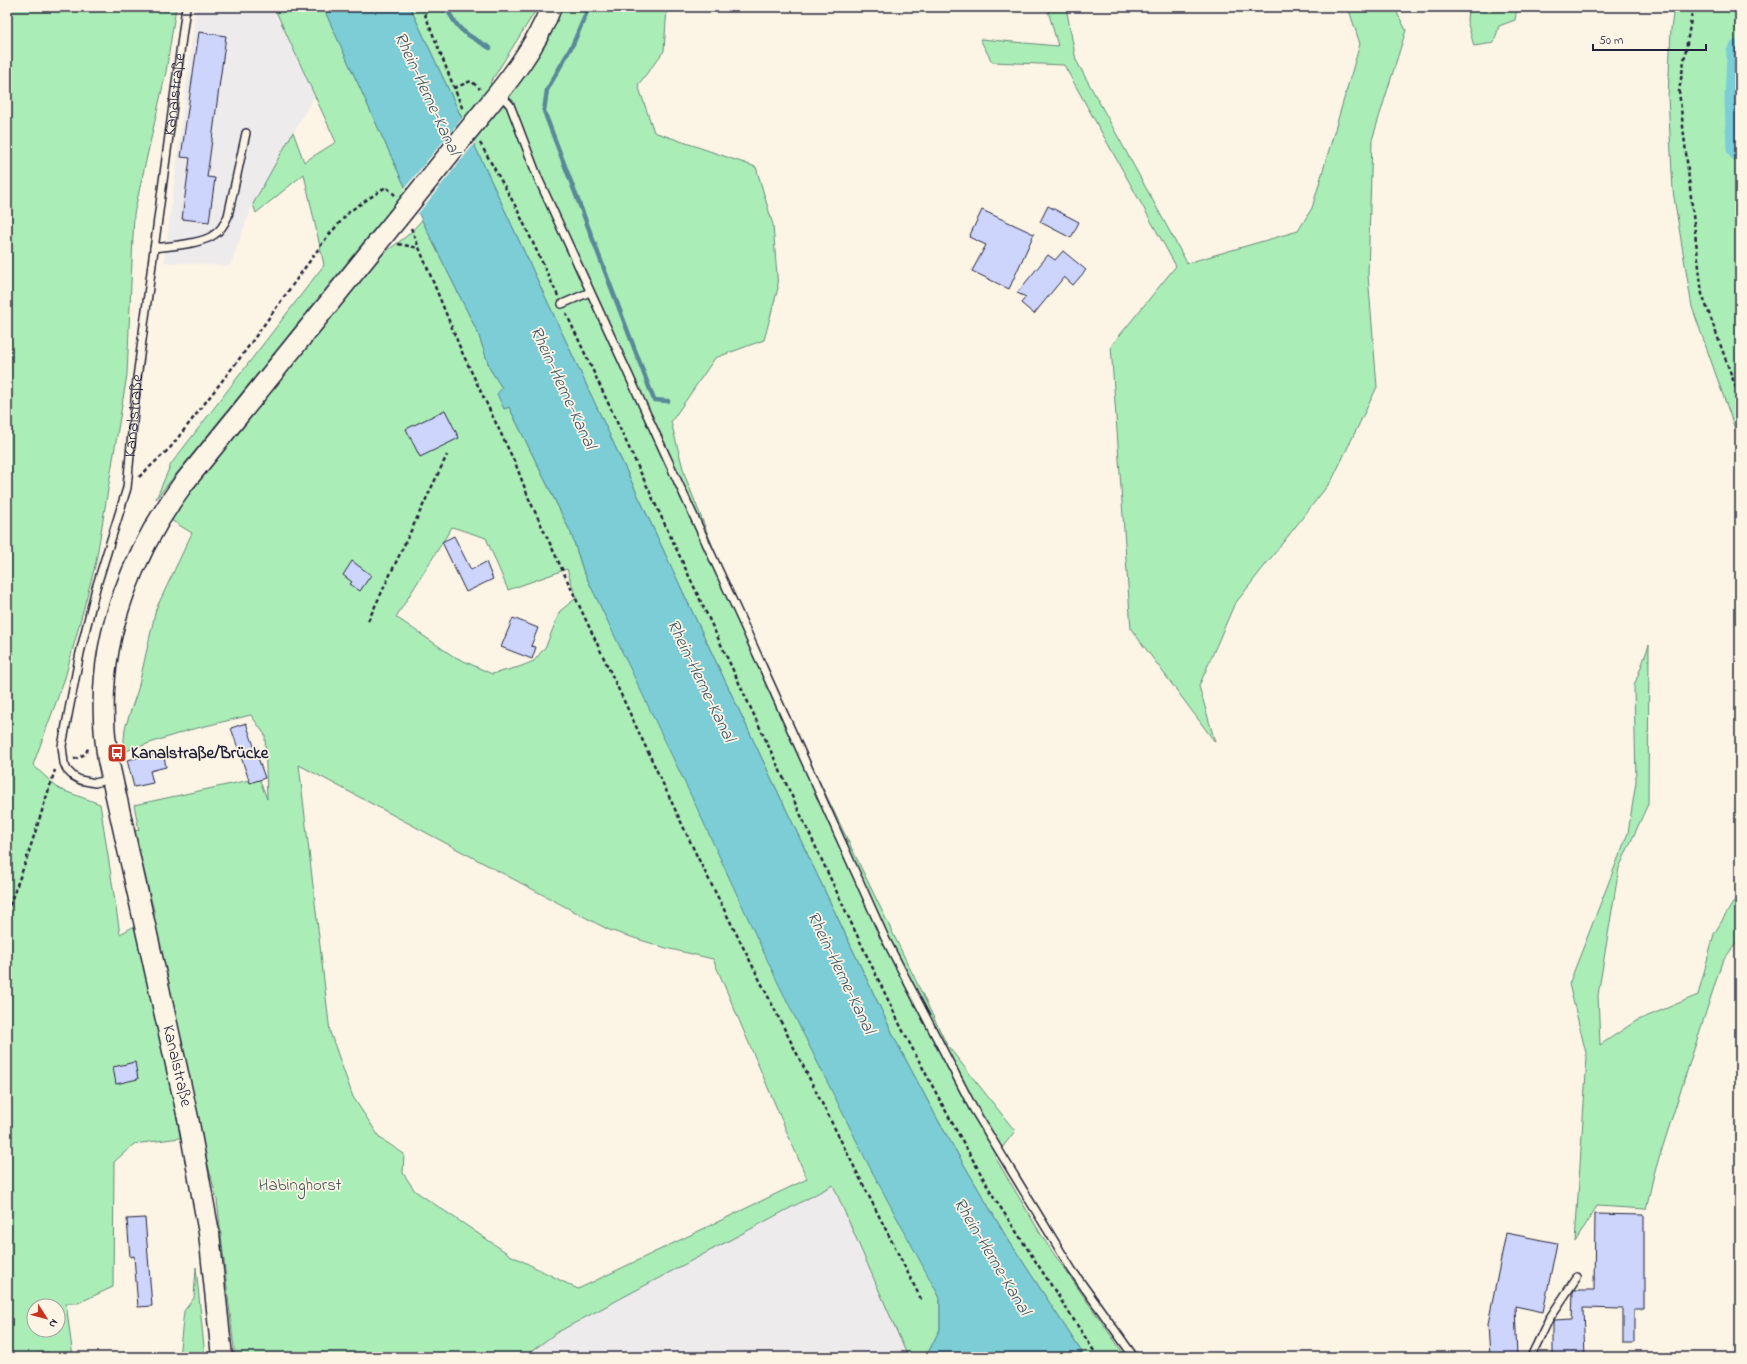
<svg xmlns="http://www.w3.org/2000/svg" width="1747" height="1364" font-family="'Indie Flower',sans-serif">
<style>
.built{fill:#eeebec}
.green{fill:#abedb7;stroke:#668879;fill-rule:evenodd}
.water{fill:#7ccdd6;stroke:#588998}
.pier{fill:#fcf5e5}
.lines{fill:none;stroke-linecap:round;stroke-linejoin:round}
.stream{stroke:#588998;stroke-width:4.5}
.river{stroke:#7ccdd6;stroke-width:27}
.building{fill:#cdd5fd;stroke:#22223b}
.service-casing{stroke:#22223b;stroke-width:10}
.secondary-casing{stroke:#22223b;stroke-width:23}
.path{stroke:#22223b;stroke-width:2.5;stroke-dasharray:4 3;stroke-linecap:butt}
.service{stroke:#fcf5e5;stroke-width:7}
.secondary{stroke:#fcf5e5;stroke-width:20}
.secondary-bridge-casing{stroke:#22223b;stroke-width:23;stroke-linecap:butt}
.secondary-bridge{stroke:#fcf5e5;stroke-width:20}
.labels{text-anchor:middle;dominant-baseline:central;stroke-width:3.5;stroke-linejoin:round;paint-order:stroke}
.street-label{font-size:17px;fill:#22223b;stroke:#fcf5e5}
.poi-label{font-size:17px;font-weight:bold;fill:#22223b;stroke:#fcf5e5;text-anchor:start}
.park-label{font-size:17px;fill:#44555a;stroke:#fcf5e5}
.water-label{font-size:18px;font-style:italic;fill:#3d556a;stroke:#fcf5e5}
</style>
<rect width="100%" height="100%" fill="#fcf5e5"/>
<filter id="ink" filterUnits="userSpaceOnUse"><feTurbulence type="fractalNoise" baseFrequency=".025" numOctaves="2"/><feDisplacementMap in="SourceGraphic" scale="8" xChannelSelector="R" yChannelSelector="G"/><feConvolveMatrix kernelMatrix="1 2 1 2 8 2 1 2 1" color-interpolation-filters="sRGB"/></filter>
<g filter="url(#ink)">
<!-- built -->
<path class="built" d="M 196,7 L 274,7 L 315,95 L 253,204 L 230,266 L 164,262 Z
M 833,1185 L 908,1357 L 524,1357 L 556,1333 Z"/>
<!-- green -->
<path class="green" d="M 7,7 L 176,7 L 166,72 L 134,214 L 127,375 L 96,562 L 65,678 L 33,765 L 59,789 L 100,804 L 120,934 L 155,915 L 134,831 L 139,830 L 134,805 L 259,778 L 267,799 L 265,735 L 251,715 L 189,730 L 123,752 L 125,728 L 138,689 L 156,609 L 192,533 L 169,519 L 383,254 L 408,235 L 422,220 L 478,333 L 490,369 L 502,388 L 504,409 L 509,407 L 571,533 L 583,570 L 940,1298 L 940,1329 L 926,1357 L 908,1357 L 833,1185 L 556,1333 L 524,1357 L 235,1357 L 217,1200 L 203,1146 L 180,1138 L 134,1144 L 114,1162 L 113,1287 L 78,1303 L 66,1303 L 73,1357 L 51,1357 L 48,1352 L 7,1357 ZM 452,527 L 486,538 L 508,590 L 567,569 L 576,598 L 560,611 L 546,646 L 534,661 L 519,667 L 492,674 L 453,656 L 396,617 ZM 299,765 L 609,930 L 666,948 L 713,959 L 807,1179 L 578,1289 L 510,1255 L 415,1191 L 403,1173 L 404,1154 L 380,1138 L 353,1097 L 330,1032 ZM 34,1306 L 58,1306 L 58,1330 L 34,1330 Z
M 274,7 L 323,7 L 407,191 L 370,234 L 156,499 L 171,464 L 324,265 L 304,174 L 256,213 L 253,204 L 293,132 L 304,162 L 336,142 Z
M 410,7 L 538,7 L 490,83 L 499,93 L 551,7 L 667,7 L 664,51 L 638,85 L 654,132 L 756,167 L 773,225 L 778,288 L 764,340 L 715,358 L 671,422 L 685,476 L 742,621 L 853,851 L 947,1045 L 1015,1131 L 995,1157 L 1045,1241 L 1126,1357 L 1085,1357 L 1004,1233 L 939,1122 L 898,1045 L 690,607 Z
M 1047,7 L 1066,7 L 1076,60 L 1187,263 L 1298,231 L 1312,208 L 1360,44 L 1348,7 L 1394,7 L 1406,30 L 1372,140 L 1368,275 L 1377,387 L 1332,480 L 1234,605 L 1199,686 L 1215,742 L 1131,629 L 1111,346 L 1176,266 L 1064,65 L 992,62 L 980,39 L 1058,46 Z
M 1468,7 L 1517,7 L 1515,20 L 1499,26 L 1494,43 L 1474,46 L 1467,21 Z
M 1674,7 L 1740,7 L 1740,443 L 1692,307 L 1673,191 L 1668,97 L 1671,29 Z
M 1649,645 L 1648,804 L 1619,868 L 1598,995 L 1600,1045 L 1636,1021 L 1698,995 L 1714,934 L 1740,891 L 1740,938 L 1722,962 L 1654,1174 L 1646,1209 L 1597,1206 L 1575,1242 L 1587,1057 L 1569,984 L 1628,833 L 1636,782 L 1634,686 Z
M 196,1267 L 205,1357 L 179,1357 L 184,1311 L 194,1298 Z"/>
<!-- water -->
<path class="water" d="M 323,7 L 410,7 L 690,607 L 898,1045 L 939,1122 L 1004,1233 L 1085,1357 L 926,1357 L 940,1329 L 940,1298 L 868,1164 L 777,981 L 695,804 L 583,570 L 571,533 L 509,407 L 504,409 L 497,394 L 502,388 L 490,369 L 478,333 L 401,178 Z"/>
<!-- pier -->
<path class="pier" d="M 463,117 L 475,143 L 417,215 L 404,189 Z"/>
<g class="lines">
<!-- stream -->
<path class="stream" d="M 446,7 C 459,33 467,34 490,48
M 589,7 L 573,44 L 547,90 L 544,111 L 654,400 L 668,401"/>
<!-- river -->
<path class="river" d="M 1740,53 L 1738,101 L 1740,148"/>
</g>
<!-- building -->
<path class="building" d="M 199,32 L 226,36 L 207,177 L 215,178 L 209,222 L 182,219 L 190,158 L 181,157 Z
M 1048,206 L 1079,222 L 1071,238 L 1040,222 Z
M 982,210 L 1034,234 L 1009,289 L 972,271 L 986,245 L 969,237 Z
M 1063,251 L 1086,270 L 1073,285 L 1064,277 L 1034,314 L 1021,303 L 1026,297 L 1017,293 L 1048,255 L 1055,260 Z
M 445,410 L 459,438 L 420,457 L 406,429 Z
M 454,536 L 471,570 L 486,562 L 493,579 L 466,592 L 442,542 Z
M 352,561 L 371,575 L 360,591 L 350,584 L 352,582 L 343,575 Z
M 513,618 L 538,628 L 531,646 L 536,647 L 532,659 L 501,647 Z
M 246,723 L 265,778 L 250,783 L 231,728 Z
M 163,752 L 166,767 L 150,771 L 153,783 L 134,787 L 127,760 Z
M 135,1062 L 138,1079 L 116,1084 L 113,1067 Z
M 1595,1214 L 1644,1215 L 1644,1309 L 1634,1309 L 1634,1343 L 1623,1343 L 1623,1309 L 1583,1308 L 1585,1357 L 1553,1357 L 1553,1321 L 1554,1320 L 1572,1319 L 1573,1292 L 1574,1290 L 1594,1290 Z
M 145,1218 L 152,1306 L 138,1307 L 134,1256 L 130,1257 L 127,1219 Z
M 1506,1233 L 1557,1243 L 1543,1312 L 1515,1306 L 1517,1357 L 1490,1357 L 1488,1324 Z"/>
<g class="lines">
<!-- service casing -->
<g class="service-casing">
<g id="service">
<path d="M 499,93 L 510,105 L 538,178 L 742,621 L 885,938 L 973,1108 L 1072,1270 L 1134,1357"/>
<path d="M 154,248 C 170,246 203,244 215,234 C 221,230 225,223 228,216 L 246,133"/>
<path d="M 562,304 L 590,292"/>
<path id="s1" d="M 110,779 L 95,783 L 80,780 L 73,776 L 67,770 L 64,763 L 62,746 L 80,653 L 96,588 L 127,488 L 137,378 L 186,7"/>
<path d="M 1531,1357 L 1549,1319 L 1577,1277"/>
</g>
</g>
<!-- secondary casing -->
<g class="secondary-casing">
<path id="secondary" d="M 479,117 C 506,84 536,48 551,7
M 222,1357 L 209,1233 L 188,1118 L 108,760 C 106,746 104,732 104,718 C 100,632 134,551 183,484 L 397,219"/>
</g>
<!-- path -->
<path class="path" d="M 422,7 L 463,110
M 1693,7 L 1679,91 L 1702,294 L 1740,399
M 454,88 L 471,81 L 480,89
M 480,143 L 516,207 L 558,296
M 411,228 L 461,350 L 516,465 L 529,499 L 697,856 L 922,1301
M 398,244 L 419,248
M 566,313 L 855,931 L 902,1029 L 950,1119 L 995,1199 L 1098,1357
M 139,477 L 170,448 L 243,354 L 327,237 L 350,211 L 386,187 L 395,195
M 368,621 L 447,455
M 74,759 C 80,757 87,754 88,748
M 7,912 L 26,861 L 55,770"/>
<!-- service -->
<use href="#service" class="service"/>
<!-- secondary -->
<use href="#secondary" class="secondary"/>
<!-- secondary-bridge casing -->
<g class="secondary-bridge-casing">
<path id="secondary-bridge" d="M 397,219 L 479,117"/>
</g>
<!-- secondary-bridge -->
<use href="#secondary-bridge" class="secondary-bridge"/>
</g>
</g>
<!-- icons -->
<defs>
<g id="bus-square" transform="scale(1)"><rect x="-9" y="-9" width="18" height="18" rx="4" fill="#c8321e" stroke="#fcf5e5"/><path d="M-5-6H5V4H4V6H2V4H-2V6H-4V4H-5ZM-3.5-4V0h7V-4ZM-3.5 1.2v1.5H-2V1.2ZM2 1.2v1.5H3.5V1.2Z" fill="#fff"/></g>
</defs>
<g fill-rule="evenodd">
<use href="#bus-square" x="117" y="753"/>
</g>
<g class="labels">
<!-- street labels -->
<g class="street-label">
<text stroke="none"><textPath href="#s1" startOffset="735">Kanalstraße</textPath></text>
<text stroke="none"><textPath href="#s1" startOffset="411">Kanalstraße</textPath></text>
<text transform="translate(177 1066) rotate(77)">Kanalstraße</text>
</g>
<!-- poi labels -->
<g class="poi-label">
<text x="131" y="753">Kanalstraße/Brücke</text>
</g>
<!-- park labels -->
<g class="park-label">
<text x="300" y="1185">Habinghorst</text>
</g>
<!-- water labels -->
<g class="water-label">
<text transform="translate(426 94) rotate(65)">Rhein-Herne-Kanal</text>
<text transform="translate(562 388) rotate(65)">Rhein-Herne-Kanal</text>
<text transform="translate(700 681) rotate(64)">Rhein-Herne-Kanal</text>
<text transform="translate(840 973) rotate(64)">Rhein-Herne-Kanal</text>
<text transform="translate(991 1257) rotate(59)">Rhein-Herne-Kanal</text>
</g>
</g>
<!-- margin -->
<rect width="1747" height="1364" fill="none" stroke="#fcf5e5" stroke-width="24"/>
<rect x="12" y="12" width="1723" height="1340" fill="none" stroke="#22223b" stroke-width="1.5" filter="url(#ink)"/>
<!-- north arrow -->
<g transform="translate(46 1318) rotate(126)"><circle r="19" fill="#fcf5e5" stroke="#a5a1a1"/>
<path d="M0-3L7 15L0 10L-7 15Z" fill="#c8321e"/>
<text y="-6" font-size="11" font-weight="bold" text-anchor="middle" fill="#22223b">N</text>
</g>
<!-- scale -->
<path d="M1593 44v6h113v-6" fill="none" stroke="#22223b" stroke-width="2"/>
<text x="1599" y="44" font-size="12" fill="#22223b" stroke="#fcf5e5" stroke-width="3" paint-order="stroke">50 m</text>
</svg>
